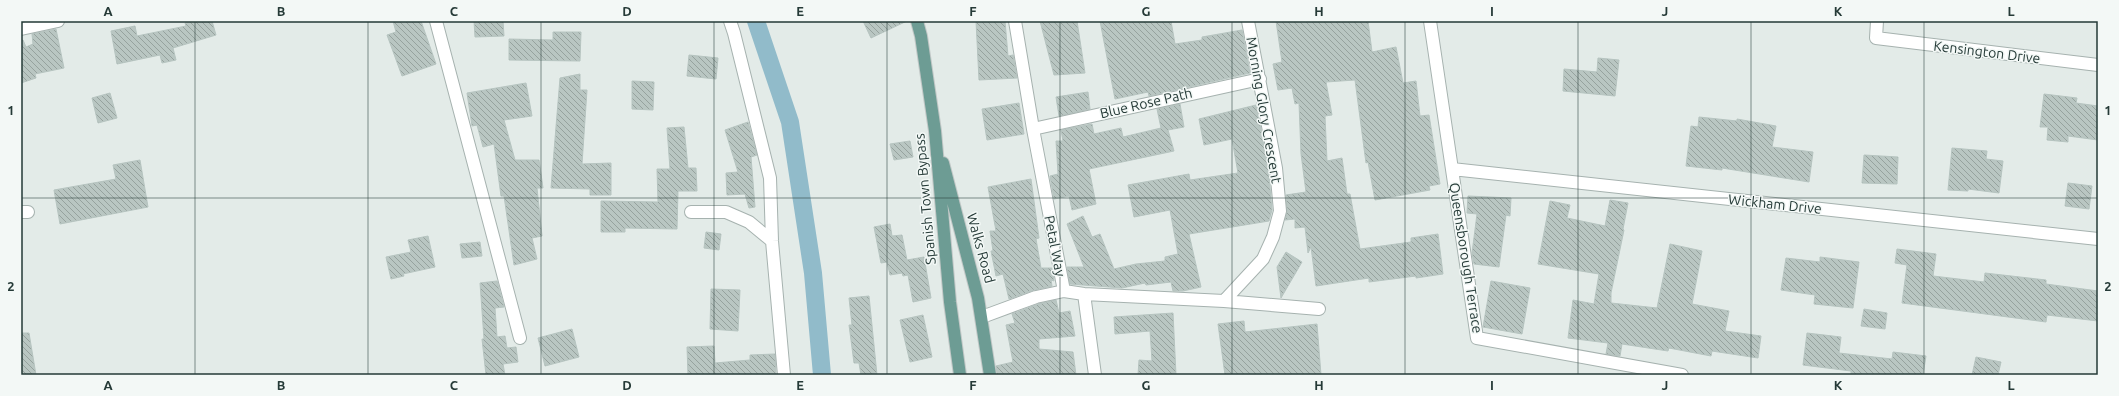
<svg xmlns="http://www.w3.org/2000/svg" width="2119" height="396" font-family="Ubuntu,sans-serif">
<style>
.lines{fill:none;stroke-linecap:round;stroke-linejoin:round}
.canal{stroke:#91bbca;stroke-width:18}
.building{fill:url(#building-back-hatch);stroke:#b6c4c0}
.minor-casing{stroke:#a6b2af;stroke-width:14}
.major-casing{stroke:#c2c8c7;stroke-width:14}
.minor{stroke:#fff;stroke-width:12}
.major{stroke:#6d9c94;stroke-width:12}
.grid{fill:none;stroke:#253a37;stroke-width:1;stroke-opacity:0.55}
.labels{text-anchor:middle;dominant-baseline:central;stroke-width:3;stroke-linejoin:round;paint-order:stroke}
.street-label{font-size:14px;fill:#253a37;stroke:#f3f8f6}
.neatline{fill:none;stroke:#253a37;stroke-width:1.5}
.grid-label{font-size:13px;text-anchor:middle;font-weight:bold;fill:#253a37}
</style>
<defs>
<pattern id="building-back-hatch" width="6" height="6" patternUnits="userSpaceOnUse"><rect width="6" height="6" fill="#b9c6c2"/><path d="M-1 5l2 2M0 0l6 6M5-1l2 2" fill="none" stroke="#96a29e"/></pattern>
</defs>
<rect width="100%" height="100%" fill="#e3ebe8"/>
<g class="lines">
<!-- canal -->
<path class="canal" d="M 756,21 L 790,122 L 813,273 L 822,375"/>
</g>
<!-- building -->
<path class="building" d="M 194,21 L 212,21 L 216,35 L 173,48 L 176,60 L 162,63 L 160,55 L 117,64 L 111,31 L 135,26 L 137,36 L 186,26 L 185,23 Z
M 393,21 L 421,21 L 436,64 L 402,76 L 387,35 L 396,32 Z
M 474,21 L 503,21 L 504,36 L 475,37 Z
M 863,21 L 907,21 L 871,38 Z
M 976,21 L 1005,21 L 1008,56 L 1013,55 L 1017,78 L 979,80 Z
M 1040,21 L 1077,21 L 1085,73 L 1054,75 Z
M 1100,21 L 1171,21 L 1175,44 L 1202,40 L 1202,37 L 1242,30 L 1250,73 L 1149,96 L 1148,92 L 1115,99 Z
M 1276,21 L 1368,21 L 1372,52 L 1396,47 L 1403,83 L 1416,81 L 1420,116 L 1429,115 L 1440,184 L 1429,186 L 1430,190 L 1375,200 L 1368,162 L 1366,163 L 1355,80 L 1326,82 L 1332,115 L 1325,116 L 1327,161 L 1342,158 L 1347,194 L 1350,194 L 1360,249 L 1411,242 L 1411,238 L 1438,234 L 1443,274 L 1416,278 L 1416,276 L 1369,282 L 1369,278 L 1316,286 L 1311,247 L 1308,253 L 1305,227 L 1295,228 L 1295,219 L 1285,220 L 1287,211 L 1286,195 L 1306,192 L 1301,154 L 1299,103 L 1295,104 L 1292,88 L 1278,90 L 1273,64 L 1282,62 Z
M 56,29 L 64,68 L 35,74 L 36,78 L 21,83 L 21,40 L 23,40 L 26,47 L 33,44 L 32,34 Z
M 553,32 L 581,32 L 580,61 L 509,60 L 509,39 L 553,40 Z
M 689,55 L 718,58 L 716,79 L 687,76 Z
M 1598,58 L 1619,60 L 1615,96 L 1563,91 L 1564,69 L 1597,72 Z
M 580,74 L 580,90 L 587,90 L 582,164 L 611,163 L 611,195 L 590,195 L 590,189 L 551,188 L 560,78 Z
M 632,81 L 654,82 L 653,110 L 632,109 Z
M 526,83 L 532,116 L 504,120 L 515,160 L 539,160 L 543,188 L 537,188 L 542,236 L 532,238 L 537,259 L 514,265 L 504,196 L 501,196 L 494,144 L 483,147 L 477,125 L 472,126 L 467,93 Z
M 1088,92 L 1090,109 L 1059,116 L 1056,97 Z
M 110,93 L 117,118 L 98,123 L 92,98 Z
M 2044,94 L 2077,98 L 2076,103 L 2098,106 L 2098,140 L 2068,136 L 2068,142 L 2047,140 L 2048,127 L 2040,127 Z
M 1019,103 L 1024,134 L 987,140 L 982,109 Z
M 1180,104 L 1184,127 L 1168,130 L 1174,151 L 1089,169 L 1096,204 L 1072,210 L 1069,196 L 1054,199 L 1050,176 L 1058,174 L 1056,141 L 1063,141 L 1061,130 L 1092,124 L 1094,134 L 1121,128 L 1123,137 L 1161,128 L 1157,109 Z
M 1256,105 L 1268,164 L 1272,210 L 1269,221 L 1189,234 L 1201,287 L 1183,291 L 1173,291 L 1171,282 L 1146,285 L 1145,283 L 1122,288 L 1070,284 L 1067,267 L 1084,267 L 1067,224 L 1083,216 L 1092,237 L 1100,234 L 1114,269 L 1136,264 L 1165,261 L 1165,257 L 1178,254 L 1170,210 L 1134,217 L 1128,185 L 1189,174 L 1190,180 L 1238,173 L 1232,139 L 1204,145 L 1199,119 Z
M 1699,117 L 1737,121 L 1737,119 L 1776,126 L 1772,147 L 1813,152 L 1809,182 L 1722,168 L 1722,170 L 1686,166 L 1691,126 L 1698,127 Z
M 748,122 L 757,155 L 751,157 L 755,207 L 749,208 L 745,194 L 727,195 L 726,173 L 738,172 L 725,130 Z
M 684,127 L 688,168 L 696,168 L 697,191 L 678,191 L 677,229 L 625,228 L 625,232 L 601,232 L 601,201 L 658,202 L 657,169 L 670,169 L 667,128 Z
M 910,141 L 913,157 L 894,160 L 890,144 Z
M 1952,148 L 1987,151 L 1986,159 L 2003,161 L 1999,193 L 1968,189 L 1968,191 L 1948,190 Z
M 1864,155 L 1898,157 L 1897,184 L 1862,183 Z
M 140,160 L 148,207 L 60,224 L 54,190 L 116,179 L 113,165 Z
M 1031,179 L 1039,238 L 1036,239 L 1041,268 L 1052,268 L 1054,281 L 1051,280 L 1052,286 L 1034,290 L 1009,299 L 1003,274 L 996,276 L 991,251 L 993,251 L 990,231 L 996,231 L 988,187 Z
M 2068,183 L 2092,186 L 2089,209 L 2065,206 Z
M 1468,196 L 1511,198 L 1510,216 L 1506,215 L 1499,267 L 1474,264 L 1472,253 L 1477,214 L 1467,213 Z
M 1610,200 L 1628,203 L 1623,229 L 1624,230 L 1611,293 L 1611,303 L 1657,308 L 1670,244 L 1702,251 L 1692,304 L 1729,311 L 1725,331 L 1761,336 L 1758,358 L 1712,351 L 1711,356 L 1669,348 L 1668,351 L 1622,344 L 1620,356 L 1606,354 L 1608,343 L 1568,338 L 1573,300 L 1594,304 L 1599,274 L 1538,264 L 1550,201 L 1570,205 L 1567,218 L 1605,226 Z
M 890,224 L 892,236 L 902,235 L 907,260 L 924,257 L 931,298 L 913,302 L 908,275 L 903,276 L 902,273 L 890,275 L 887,262 L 881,263 L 874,227 Z
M 706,232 L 721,234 L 719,250 L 704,248 Z
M 428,236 L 435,267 L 403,274 L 404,276 L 391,279 L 386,257 L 411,252 L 408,240 Z
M 480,242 L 482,256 L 462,258 L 460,244 Z
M 1897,249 L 1936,254 L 1933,276 L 1984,282 L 1985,273 L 2046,280 L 2046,284 L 2098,291 L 2098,321 L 2047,315 L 2046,322 L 1902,303 L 1907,265 L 1895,263 Z
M 1286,252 L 1302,262 L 1281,298 L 1277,267 Z
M 1820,257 L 1859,262 L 1853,308 L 1814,304 L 1815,295 L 1781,290 L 1786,258 L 1820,262 Z
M 497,281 L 504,307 L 495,308 L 497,337 L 505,336 L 507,348 L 516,347 L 518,362 L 503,364 L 505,375 L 486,375 L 482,339 L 484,339 L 480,283 Z
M 1491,281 L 1530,288 L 1522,334 L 1483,327 Z
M 711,289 L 740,290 L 738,331 L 710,329 Z
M 869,296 L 877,375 L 861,375 L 859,363 L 854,363 L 849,325 L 852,325 L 849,298 Z
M 1056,300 L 1059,313 L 1070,311 L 1075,336 L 1039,339 L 1039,349 L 1073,352 L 1076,375 L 997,375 L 996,366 L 1013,362 L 1006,325 L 1015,323 L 1012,314 L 1038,304 Z
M 1864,309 L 1887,313 L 1885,329 L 1861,326 Z
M 1173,313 L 1176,375 L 1138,375 L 1139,360 L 1152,361 L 1150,331 L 1115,334 L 1114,317 Z
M 923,315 L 932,357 L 910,362 L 900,320 Z
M 1244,321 L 1245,332 L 1317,324 L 1321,375 L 1225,375 L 1218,324 Z
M 572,329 L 579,357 L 545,366 L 538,338 Z
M 21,333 L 29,333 L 36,375 L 21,375 Z
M 1807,333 L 1841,337 L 1839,353 L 1892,359 L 1893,352 L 1926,356 L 1923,375 L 1851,375 L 1851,371 L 1803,365 Z
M 714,346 L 715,363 L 750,360 L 750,355 L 775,354 L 776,375 L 688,375 L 687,347 Z
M 1976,357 L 2001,362 L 1998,375 L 1972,375 Z"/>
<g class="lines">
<!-- minor casing -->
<g class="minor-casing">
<path id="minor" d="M 436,21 L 520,338
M 730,21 L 734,33 L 770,178 L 772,241 L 784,375
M 1015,21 L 1033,129 L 1064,291
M 1430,21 L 1477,338 L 1682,375
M 1877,21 L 1876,38 L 2098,65
M 21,29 L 58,21
M 1033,129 L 1260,79
M 1452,169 L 2098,239
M 21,212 L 28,212
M 691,212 L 726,212 L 749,222 L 772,241
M 1084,294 L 1095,375
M 1224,301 L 1263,259 L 1273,237 L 1280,211 L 1276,168 L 1248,21
M 982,317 L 1036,297 L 1064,291 L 1084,294 L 1224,301 L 1319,309"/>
</g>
<!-- major casing -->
<g class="major-casing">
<path id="major" d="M 917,21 L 921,36 L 935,131 L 950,302 L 960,375
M 943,163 L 978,298 L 990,375"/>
</g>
<!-- minor -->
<use href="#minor" class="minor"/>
<!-- major -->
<use href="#major" class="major"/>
</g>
<!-- grid -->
<path class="grid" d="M 195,21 L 195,375M 368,21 L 368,375M 541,21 L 541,375M 714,21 L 714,375M 887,21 L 887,375M 1060,21 L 1060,375M 1232,21 L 1232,375M 1405,21 L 1405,375M 1578,21 L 1578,375M 1751,21 L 1751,375M 1924,21 L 1924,375M 21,198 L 2098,198"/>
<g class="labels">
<!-- street labels -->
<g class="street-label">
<text transform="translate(1987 52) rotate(7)">Kensington Drive</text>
<text transform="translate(1146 103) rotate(-13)">Blue Rose Path</text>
<text transform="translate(1264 110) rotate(80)">Morning Glory Crescent</text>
<text transform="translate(925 199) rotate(-95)">Spanish Town Bypass</text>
<text transform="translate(1775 204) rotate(6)">Wickham Drive</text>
<text transform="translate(1055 246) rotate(79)">Petal Way</text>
<text transform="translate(981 248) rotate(75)">Walks Road</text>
<text transform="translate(1466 258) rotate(81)">Queensborough Terrace</text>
</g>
</g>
<!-- border -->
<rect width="2119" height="396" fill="none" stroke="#f3f8f6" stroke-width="44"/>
<rect x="22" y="22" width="2075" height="352" class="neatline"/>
<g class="grid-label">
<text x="108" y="16">A</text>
<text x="281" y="16">B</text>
<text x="454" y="16">C</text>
<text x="627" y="16">D</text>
<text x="800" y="16">E</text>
<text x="973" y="16">F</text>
<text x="1146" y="16">G</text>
<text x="1319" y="16">H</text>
<text x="1492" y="16">I</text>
<text x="1665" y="16">J</text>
<text x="1838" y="16">K</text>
<text x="2011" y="16">L</text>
<text x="11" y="115">1</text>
<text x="2108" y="115">1</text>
<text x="11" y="291">2</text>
<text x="2108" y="291">2</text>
<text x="108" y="390">A</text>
<text x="281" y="390">B</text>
<text x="454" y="390">C</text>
<text x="627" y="390">D</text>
<text x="800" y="390">E</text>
<text x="973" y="390">F</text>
<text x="1146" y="390">G</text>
<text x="1319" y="390">H</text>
<text x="1492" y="390">I</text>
<text x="1665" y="390">J</text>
<text x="1838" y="390">K</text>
<text x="2011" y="390">L</text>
</g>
</svg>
